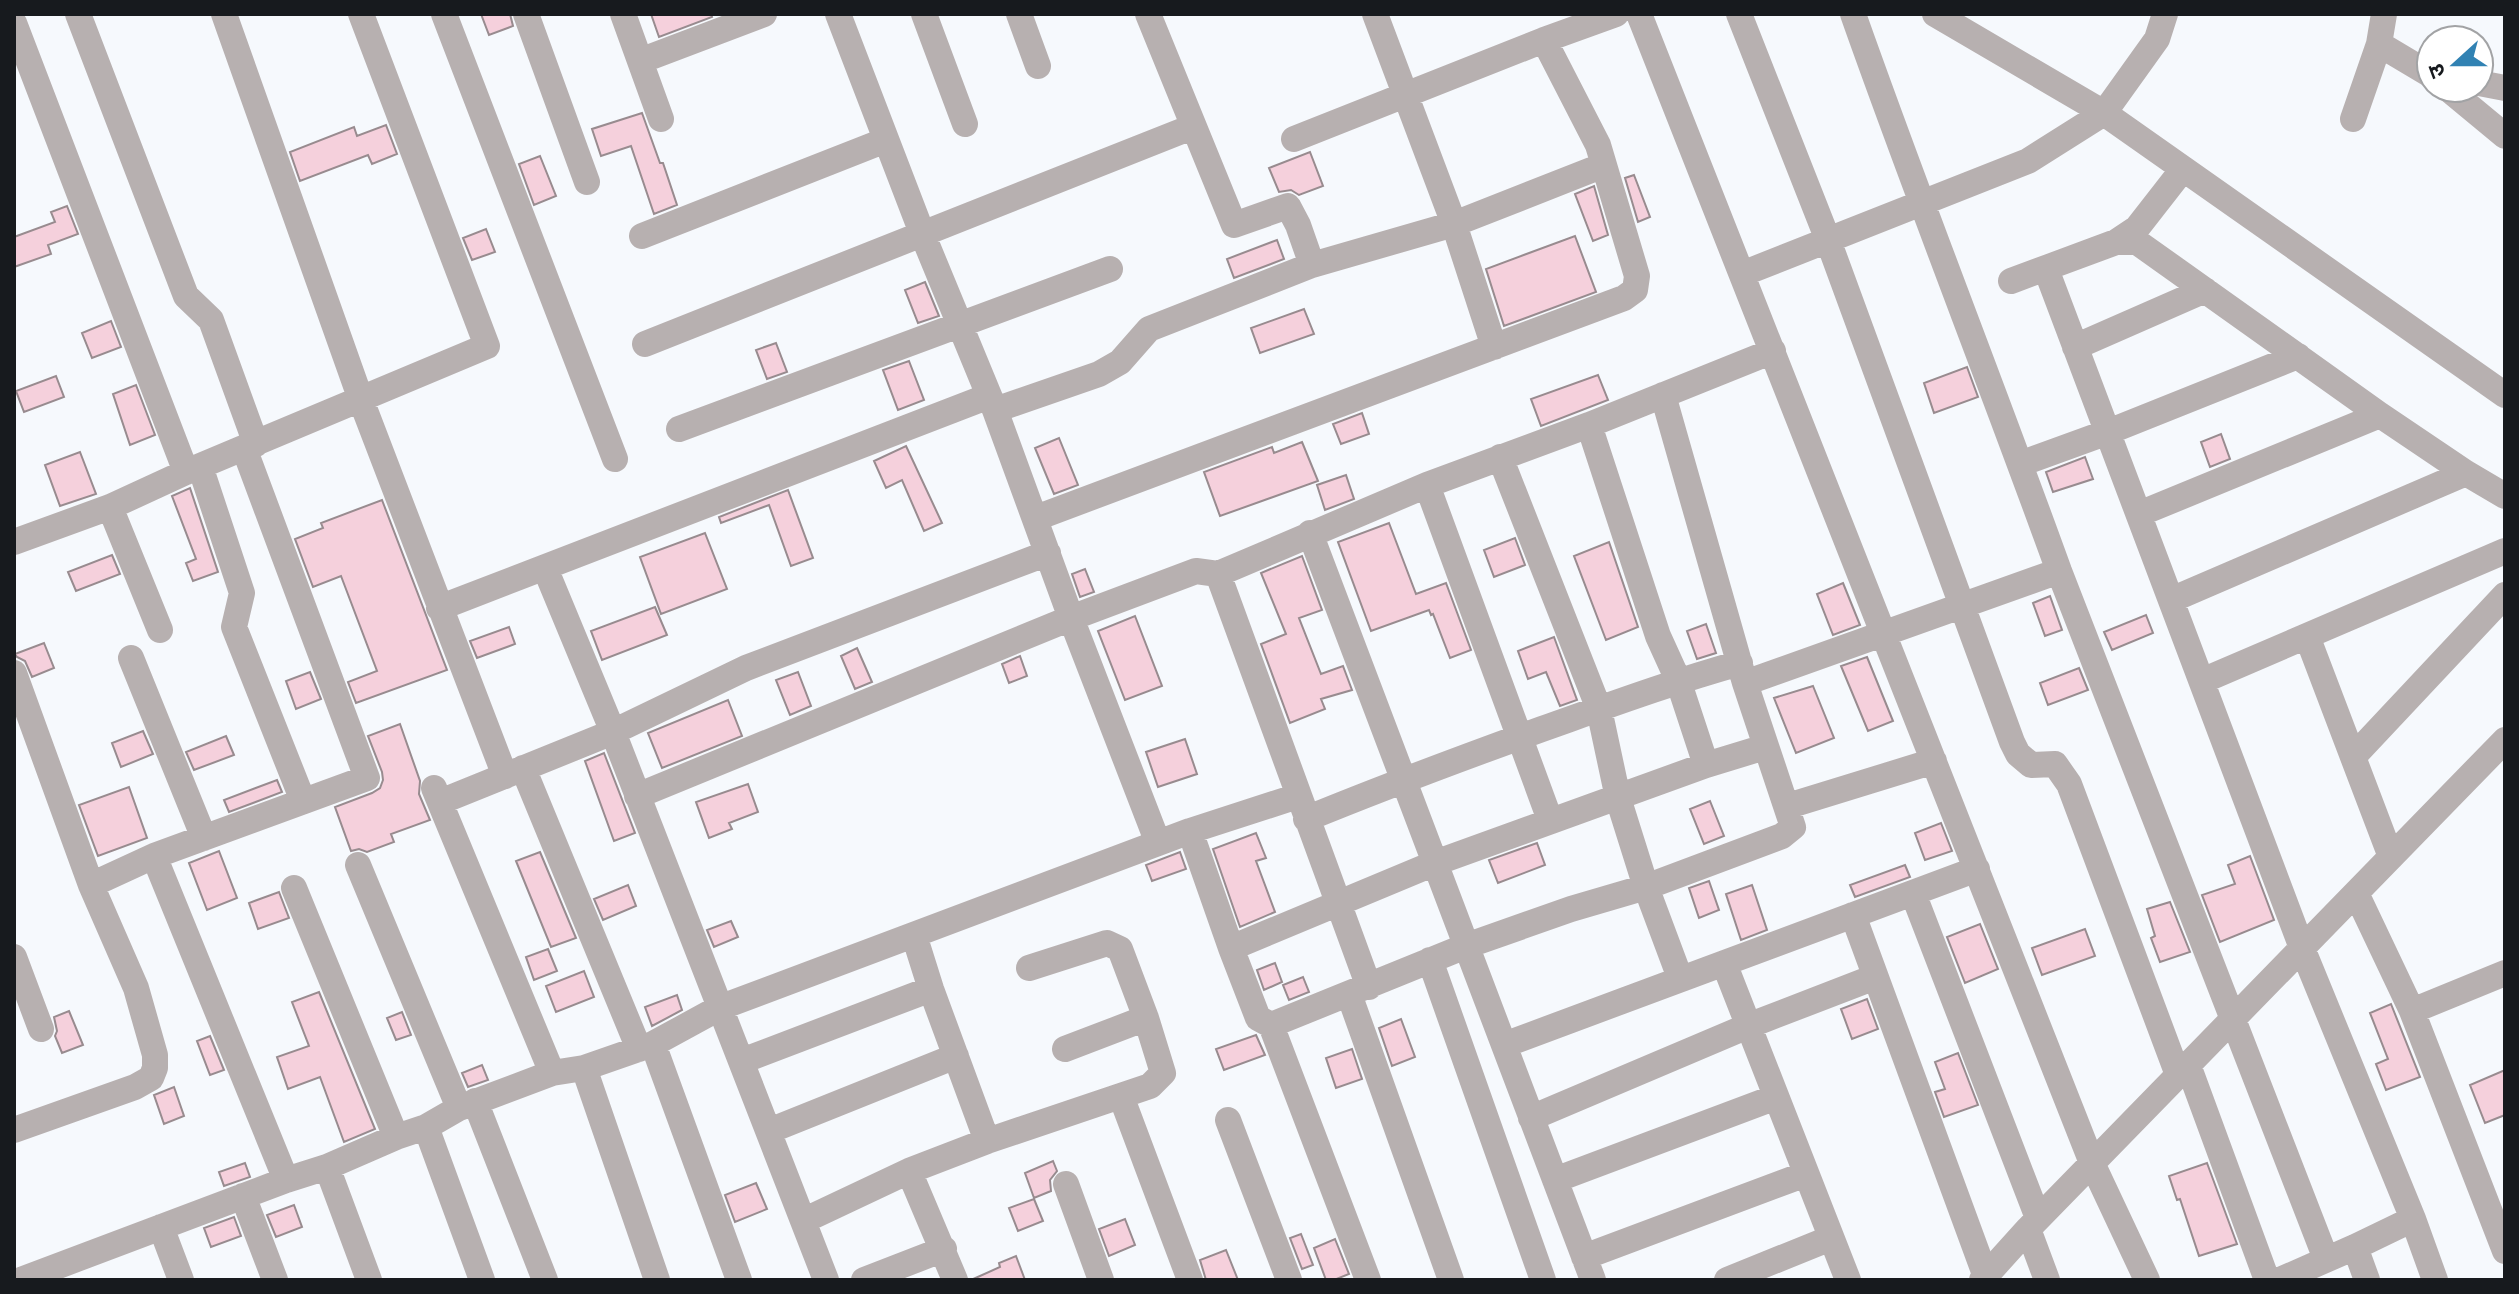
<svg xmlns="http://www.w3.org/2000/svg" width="2519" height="1294" font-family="'IBM Plex Serif','Noto Sans Devanagari',serif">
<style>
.building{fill:#f5d0dc;stroke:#988b8f;stroke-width:2}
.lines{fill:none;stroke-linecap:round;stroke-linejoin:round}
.street{stroke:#b7b0b0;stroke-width:26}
</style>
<rect width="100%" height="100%" fill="#f6f9fd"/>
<!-- building -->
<path class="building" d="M 481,14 L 510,14 L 513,26 L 489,35 Z
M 651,14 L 711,14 L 712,17 L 659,37 Z
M 642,113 L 660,163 L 663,163 L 677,205 L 654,214 L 631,146 L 601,156 L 592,129 Z
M 386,125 L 397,154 L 372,164 L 368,155 L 300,181 L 290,152 L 354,127 L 357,136 Z
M 1310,152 L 1323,186 L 1299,195 L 1291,190 L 1279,192 L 1269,168 Z
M 540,156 L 556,196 L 534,205 L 519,164 Z
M 1634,175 L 1650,217 L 1638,222 L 1625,178 Z
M 1594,186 L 1608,235 L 1593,241 L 1575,194 Z
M 67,206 L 78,234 L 48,245 L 51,254 L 14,267 L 14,237 L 55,222 L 51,212 Z
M 486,229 L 495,252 L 472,260 L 463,238 Z
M 1575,236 L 1596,292 L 1504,326 L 1486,269 Z
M 1277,240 L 1284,259 L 1234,278 L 1227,259 Z
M 925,282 L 939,316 L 918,323 L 905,290 Z
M 1304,309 L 1314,334 L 1260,353 L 1251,328 Z
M 111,321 L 121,347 L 92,358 L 82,333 Z
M 776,343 L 787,372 L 767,379 L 756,350 Z
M 909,361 L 924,400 L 898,410 L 883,370 Z
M 1967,367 L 1978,397 L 1934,413 L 1924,383 Z
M 1598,375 L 1608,400 L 1541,426 L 1531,399 Z
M 56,376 L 64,397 L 24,412 L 16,391 Z
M 136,385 L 155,435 L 130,445 L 113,394 Z
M 1362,413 L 1369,434 L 1341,444 L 1333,424 Z
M 2221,434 L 2230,459 L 2210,467 L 2201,442 Z
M 1059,438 L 1078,485 L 1054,494 L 1035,448 Z
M 1302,442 L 1318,481 L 1220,516 L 1204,472 L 1272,447 L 1274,453 Z
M 906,446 L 942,523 L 924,531 L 902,480 L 886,488 L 874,461 Z
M 80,452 L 96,494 L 60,506 L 45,465 Z
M 2085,457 L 2093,479 L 2053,492 L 2046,472 Z
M 1346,475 L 1354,499 L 1325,510 L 1317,485 Z
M 190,488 L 218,572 L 193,581 L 186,563 L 196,559 L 172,496 Z
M 788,490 L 813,558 L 791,566 L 769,505 L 721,523 L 719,517 Z
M 382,500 L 447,670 L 356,703 L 348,682 L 377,671 L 341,576 L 313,587 L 295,539 L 323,528 L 321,523 Z
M 1389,523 L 1416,594 L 1446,583 L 1471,650 L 1450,658 L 1433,614 L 1431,615 L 1429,610 L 1371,631 L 1338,542 Z
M 705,533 L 727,589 L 661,614 L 640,557 Z
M 1515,538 L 1525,565 L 1494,577 L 1484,550 Z
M 1609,542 L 1638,627 L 1606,640 L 1574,556 Z
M 112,555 L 120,574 L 76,591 L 68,572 Z
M 1302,556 L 1322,610 L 1299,618 L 1321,674 L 1343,666 L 1352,690 L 1321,699 L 1325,709 L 1290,723 L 1261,644 L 1286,634 L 1261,573 Z
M 1085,569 L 1094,592 L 1080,597 L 1072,574 Z
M 1843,583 L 1860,625 L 1833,635 L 1817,594 Z
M 2050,596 L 2062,630 L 2045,636 L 2033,603 Z
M 655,607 L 667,635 L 602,660 L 591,631 Z
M 2146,615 L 2153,633 L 2112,650 L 2104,632 Z
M 1135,616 L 1162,686 L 1125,700 L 1098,631 Z
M 1706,624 L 1716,653 L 1697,659 L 1687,631 Z
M 509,627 L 515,644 L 477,658 L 470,641 Z
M 1554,637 L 1577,700 L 1560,706 L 1546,672 L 1528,679 L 1518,651 Z
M 44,643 L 54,668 L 32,677 L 25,661 L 17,657 L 15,654 Z
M 857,648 L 872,682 L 855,689 L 841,656 Z
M 1020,656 L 1027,676 L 1009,683 L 1002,664 Z
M 1867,657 L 1893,721 L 1868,731 L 1841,666 Z
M 2079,668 L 2088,690 L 2048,705 L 2040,683 Z
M 310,672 L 321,699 L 296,709 L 286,681 Z
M 798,672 L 811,706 L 790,715 L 776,680 Z
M 1813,686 L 1834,738 L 1796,753 L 1774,698 Z
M 728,700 L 742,736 L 662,768 L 648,733 Z
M 400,724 L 420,781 L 419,794 L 430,820 L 391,834 L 394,842 L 367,852 L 359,849 L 351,851 L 335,807 L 372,793 L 380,788 L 383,780 L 382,772 L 368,736 Z
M 143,731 L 153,754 L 121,767 L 112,743 Z
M 226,736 L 234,755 L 194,770 L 186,752 Z
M 1185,739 L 1197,774 L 1158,787 L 1146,752 Z
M 604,753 L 635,833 L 614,841 L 585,761 Z
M 277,780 L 282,792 L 229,812 L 224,800 Z
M 748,784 L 758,812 L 729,823 L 732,829 L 709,838 L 696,802 Z
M 129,787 L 147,838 L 98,856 L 79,805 Z
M 1710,801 L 1724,836 L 1704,844 L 1690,809 Z
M 1941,823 L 1952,851 L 1925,860 L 1915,833 Z
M 1256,833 L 1266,858 L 1256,861 L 1275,912 L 1240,927 L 1213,849 Z
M 1537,843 L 1545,865 L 1498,883 L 1489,860 Z
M 219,851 L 237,898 L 207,910 L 189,863 Z
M 540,852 L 576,938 L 551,947 L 516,861 Z
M 1180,852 L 1186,869 L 1152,881 L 1146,865 Z
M 2250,856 L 2274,920 L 2220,942 L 2202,895 L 2235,884 L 2228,865 Z
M 1905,865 L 1910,877 L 1855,897 L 1850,885 Z
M 1709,881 L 1719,910 L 1699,918 L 1689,888 Z
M 628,885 L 636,906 L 603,920 L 594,899 Z
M 1752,885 L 1767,930 L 1741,940 L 1726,894 Z
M 279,892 L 289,918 L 258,929 L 249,903 Z
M 2170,902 L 2190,952 L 2160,962 L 2151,938 L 2155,936 L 2147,909 Z
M 731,921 L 738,937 L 714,947 L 707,930 Z
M 1980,924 L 1998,969 L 1965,983 L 1947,937 Z
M 2085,929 L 2095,956 L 2042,975 L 2032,948 Z
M 548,949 L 557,971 L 534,980 L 526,957 Z
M 1275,963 L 1282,982 L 1264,990 L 1257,970 Z
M 584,971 L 594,997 L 556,1012 L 546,986 Z
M 1303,977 L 1309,992 L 1289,1000 L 1283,985 Z
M 319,992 L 375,1129 L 344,1142 L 320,1077 L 288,1089 L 277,1057 L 309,1046 L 292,1002 Z
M 677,995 L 682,1010 L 652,1026 L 645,1007 Z
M 1867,999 L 1878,1029 L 1852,1039 L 1841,1009 Z
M 2391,1004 L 2420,1077 L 2386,1090 L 2376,1064 L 2388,1059 L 2370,1013 Z
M 69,1011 L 83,1045 L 62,1053 L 55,1036 L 57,1031 L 54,1017 Z
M 402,1012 L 411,1035 L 396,1040 L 387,1018 Z
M 1401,1019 L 1415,1057 L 1392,1066 L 1379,1028 Z
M 1256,1035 L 1265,1055 L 1224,1070 L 1216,1049 Z
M 210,1036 L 224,1070 L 210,1075 L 197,1041 Z
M 1352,1049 L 1362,1079 L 1336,1088 L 1326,1058 Z
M 1958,1053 L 1978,1105 L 1944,1117 L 1935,1092 L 1945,1089 L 1935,1062 Z
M 482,1065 L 488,1080 L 468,1087 L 462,1073 Z
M 2505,1070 L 2505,1115 L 2485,1123 L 2470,1085 Z
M 174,1087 L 184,1116 L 164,1124 L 154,1095 Z
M 1053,1161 L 1057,1171 L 1050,1180 L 1051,1191 L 1034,1198 L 1025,1173 Z
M 245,1163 L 250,1177 L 224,1186 L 219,1172 Z
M 2207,1163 L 2237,1244 L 2199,1256 L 2180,1199 L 2177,1200 L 2169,1176 Z
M 756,1183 L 767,1209 L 735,1222 L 725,1195 Z
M 1034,1199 L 1043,1221 L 1018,1231 L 1009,1208 Z
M 294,1205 L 302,1227 L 276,1237 L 267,1215 Z
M 234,1217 L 241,1236 L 211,1247 L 204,1228 Z
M 1125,1219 L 1135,1245 L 1109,1256 L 1099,1229 Z
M 1301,1234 L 1313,1265 L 1302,1269 L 1290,1238 Z
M 1335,1239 L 1349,1274 L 1334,1280 L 1326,1280 L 1314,1248 Z
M 1226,1250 L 1238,1280 L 1206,1280 L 1200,1260 Z
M 1016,1256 L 1025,1280 L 971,1280 L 1000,1267 L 999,1263 Z"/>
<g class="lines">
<!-- street -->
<path class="street" d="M 78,14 L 186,296 L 211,320 L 256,444
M 224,14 L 361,400 L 505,776
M 444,14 L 615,459
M 526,14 L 587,182
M 623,14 L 661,119
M 838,14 L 922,233 L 995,410 L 1071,618 L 1158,843
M 924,14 L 965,124
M 1019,14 L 1038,66
M 1148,14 L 1234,225 L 1288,206 L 1298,225 L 1312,265
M 1375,14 L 1454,224 L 1494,347
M 1639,14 L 2092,1163 L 2147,1280
M 1739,14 L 1828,240 L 2012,742 L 2018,754 L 2031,765 L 2055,764 L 2069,784 L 2178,1075
M 1853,14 C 1919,201 1992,385 2059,571 L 2326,1259
M 1935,14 L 2104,113 L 2505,395
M 14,23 L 186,472
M 2379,44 L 2431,75
M 640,61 L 764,14
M 2479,83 L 2505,88
M 2447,88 L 2505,136
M 2353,119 L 2379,44 L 2384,14
M 1294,139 L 1544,40
M 642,236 L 886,140
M 2116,242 L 2137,228 L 2183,169
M 2046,269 L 2302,948 L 2413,1219 L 2435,1280
M 1742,274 L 2028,161 L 2104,113 L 2157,39 L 2165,14
M 2011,281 L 2116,242 L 2137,242 L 2380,415 L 2466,473 L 2505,496
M 645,344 L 1192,127
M 2075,347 L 2205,290
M 995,410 L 1099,374 L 1120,362 L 1149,329 L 1312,265 L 1454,224 L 1604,165
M 1589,425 L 1658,636 L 1678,680 L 1706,765
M 679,429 L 1110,269
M 1500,457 L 1599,709 L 1618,798 L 1646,887 L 1680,978
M 2020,464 L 2108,432 L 2298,356
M 200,466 L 242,593 L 234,627 L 303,801
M 1427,485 L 1550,820
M 110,507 L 160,630
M 2139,514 L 2380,415
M 1036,518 L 1624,298 L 1635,290 L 1637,276 L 1598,145 L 1544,40 L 1616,14
M 1310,533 L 1593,1280
M 14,542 L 110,507 L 186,472 L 487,346 L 361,14
M 545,568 L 613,732 L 826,1280
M 1218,574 L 1369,987
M 2171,600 L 2466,473
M 439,608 L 989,396
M 2307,636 L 2391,857
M 131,658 L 204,838
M 14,673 L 91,885 L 136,988 L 155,1055 L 155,1068 L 151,1078 L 135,1087 L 14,1130
M 2202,681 L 2505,551
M 1745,683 L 2059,571
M 2353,757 L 2505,595
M 523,768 L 639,1049
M 434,788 L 552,1073
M 637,796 L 1071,618 L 1196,571 L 1218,574 L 1427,485 L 1589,425 L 1773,351
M 440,802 L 613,732 L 746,668 L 1048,553
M 1788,806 L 1934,761
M 1306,819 C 1384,787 1462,758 1542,729 C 1607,706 1672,682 1740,663
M 1190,831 L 1231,948 L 1258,1018 L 1271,1025 L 1466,946 L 1571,909 L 1646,887 L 1782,836 L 1793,827 L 1745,683 L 1663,395
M 154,856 L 286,1180 L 327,1167 L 396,1137
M 91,885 L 154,856 L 367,778 L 244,448
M 294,888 L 396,1137 L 426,1127 L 459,1108 L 358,865
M 1913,893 L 2038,1218
M 2356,893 L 2412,1011 L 2505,1251
M 1853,915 L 1986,1277
M 914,935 L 931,989 L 987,1141
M 1231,948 L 1435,863 L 1706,765 L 1765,747
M 14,957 L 41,1029
M 1430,960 L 1543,1280
M 1724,963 L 1848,1280
M 1349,994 L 1451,1280
M 2412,1011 L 2505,973
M 1271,1025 L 1368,1280
M 653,1044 L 739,1280
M 1504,1045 L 1977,869
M 1065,1049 L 1146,1018
M 742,1061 L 931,989
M 2188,1065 L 2267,1280
M 584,1068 L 657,1280
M 1121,1096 L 1190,1280
M 475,1101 L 545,1280
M 459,1108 L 552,1073 L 584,1068 L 653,1044 L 719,1008 L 1190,831 L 1298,796
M 1531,1118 L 1748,1026 L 1875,977
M 1228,1120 L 1289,1280
M 426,1127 L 482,1280
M 769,1131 L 956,1056
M 327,1167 L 369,1280
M 909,1171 L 955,1280
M 1555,1180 L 1776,1097
M 1066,1184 L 1101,1280
M 243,1196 L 275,1280
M 803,1221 L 909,1171 L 987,1141 L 1150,1086 L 1163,1073 L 1146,1018 L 1120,949 L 1107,943 L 1029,968
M 161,1227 L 181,1280
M 2028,1229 L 2047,1280
M 2355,1247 L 2367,1280
M 1584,1257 L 1806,1174
M 21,1280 L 286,1180
M 864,1280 L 944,1249
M 1727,1280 L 1831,1238
M 1982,1280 L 2028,1229 L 2505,740
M 2280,1280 L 2355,1247 L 2413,1219"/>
</g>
<!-- border -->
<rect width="2519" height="1294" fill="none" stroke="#171a1e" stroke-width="32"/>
<!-- north arrow -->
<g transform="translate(2455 64) rotate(249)"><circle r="38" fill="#ffffff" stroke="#a2a3a5" stroke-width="2"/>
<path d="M0-6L14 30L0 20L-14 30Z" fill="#3182b3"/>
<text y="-12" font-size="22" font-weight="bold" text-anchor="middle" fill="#171a1e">उ</text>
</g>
</svg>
